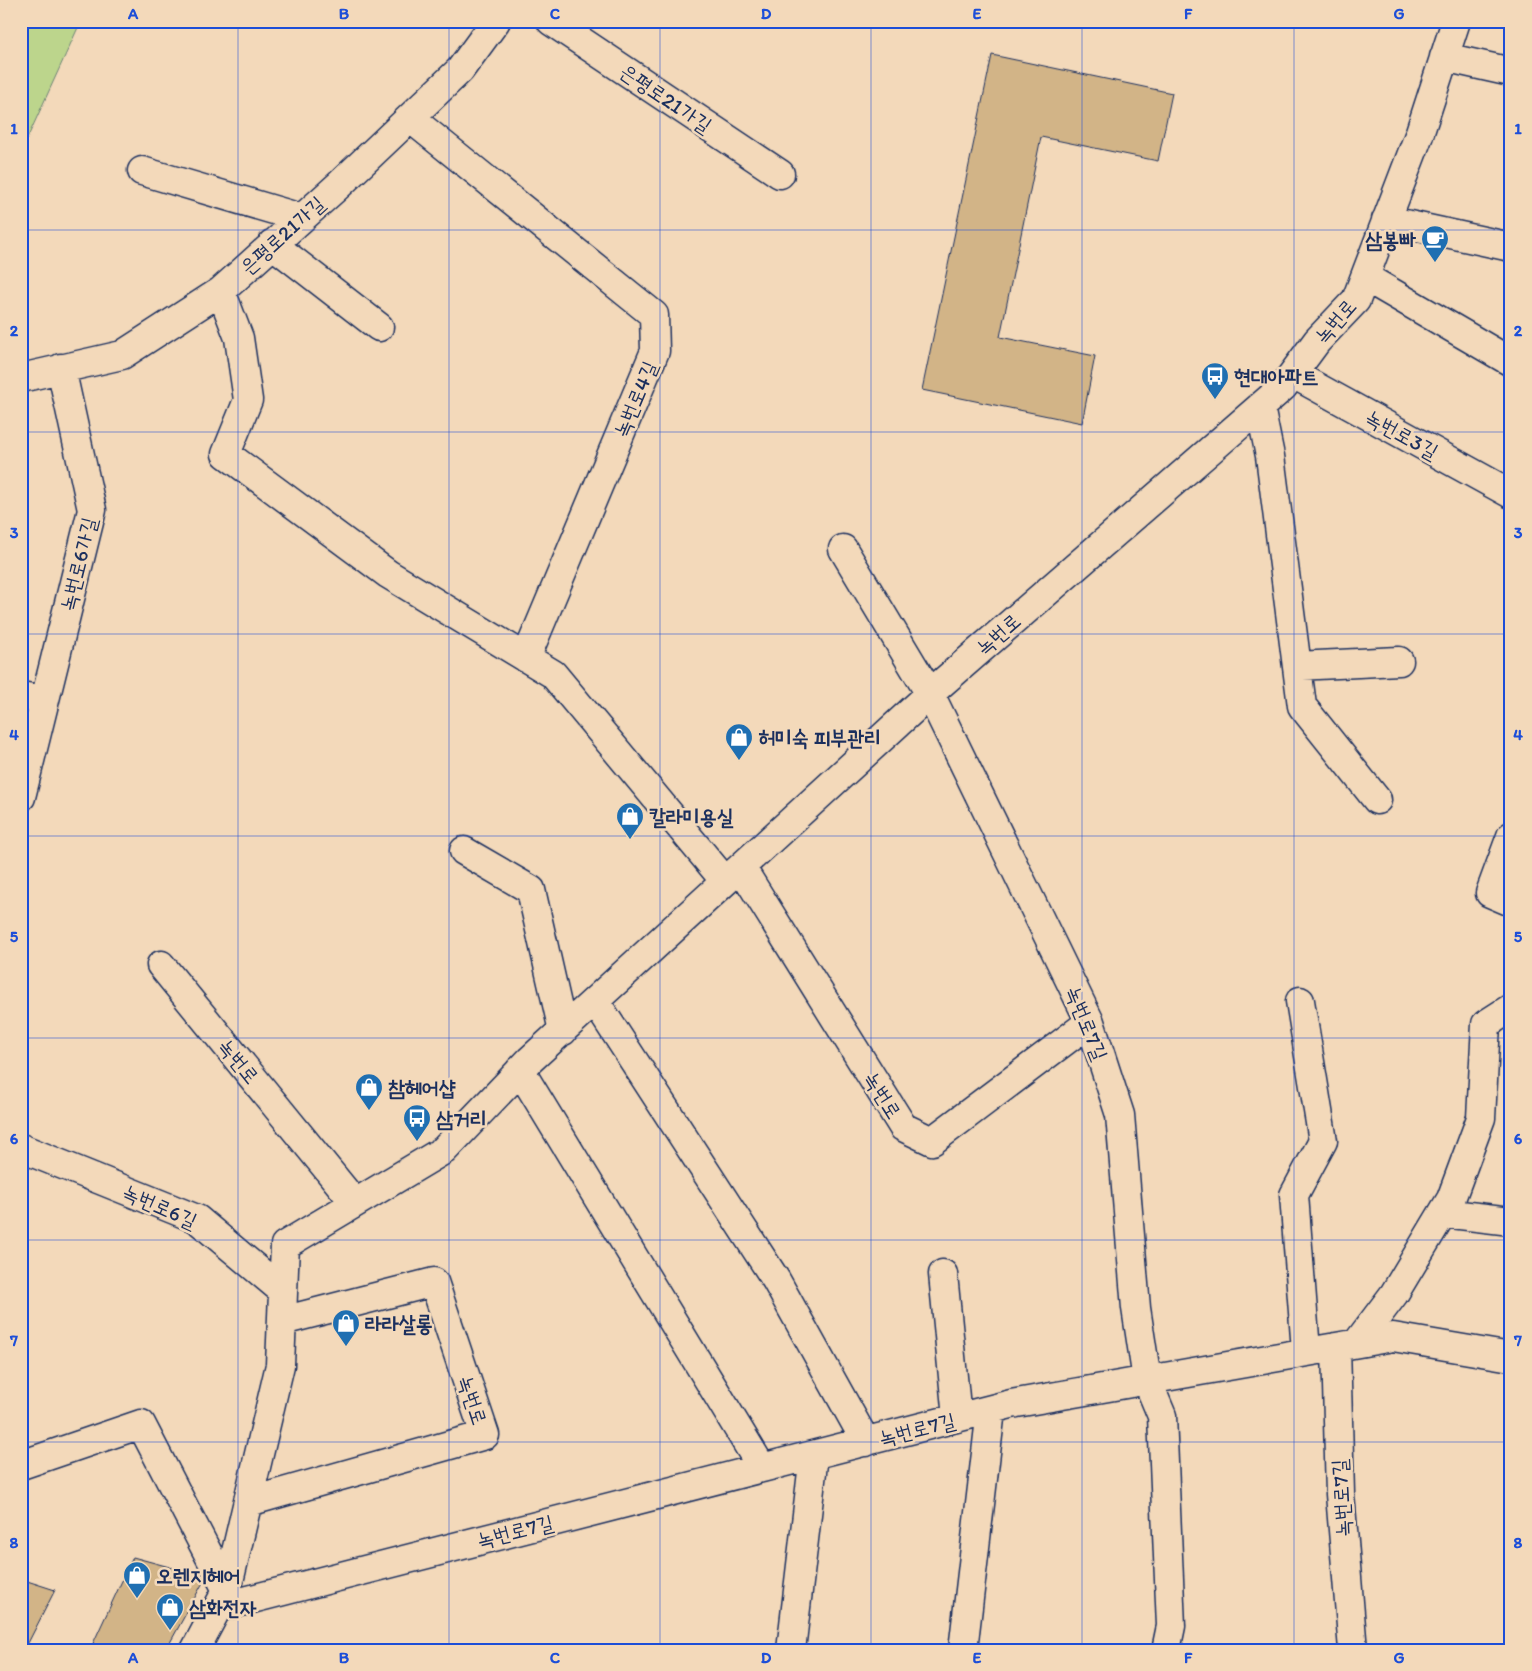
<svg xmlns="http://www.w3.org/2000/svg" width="1532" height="1671" font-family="Itim,'Poor Story',sans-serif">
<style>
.green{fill:#bcd58c;stroke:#6c8275}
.building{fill:#d2b487;stroke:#1b2f5e}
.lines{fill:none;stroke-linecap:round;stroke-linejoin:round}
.minor-casing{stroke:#1b2f5e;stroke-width:31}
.minor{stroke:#f3d9ba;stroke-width:28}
.grid{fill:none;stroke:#1d4ed8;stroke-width:1;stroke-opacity:0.55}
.labels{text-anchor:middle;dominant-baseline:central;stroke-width:5;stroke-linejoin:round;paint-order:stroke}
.street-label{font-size:21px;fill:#1b2f5e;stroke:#f3d9ba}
.poi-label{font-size:21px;font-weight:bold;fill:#1b2f5e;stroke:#f3d9ba;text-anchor:start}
.neatline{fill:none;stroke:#1d4ed8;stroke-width:2}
.grid-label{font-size:16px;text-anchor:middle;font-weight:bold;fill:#1d4ed8}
</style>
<rect width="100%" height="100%" fill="#f3d9ba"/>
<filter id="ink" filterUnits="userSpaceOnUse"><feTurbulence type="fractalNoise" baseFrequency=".02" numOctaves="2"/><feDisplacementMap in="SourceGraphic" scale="10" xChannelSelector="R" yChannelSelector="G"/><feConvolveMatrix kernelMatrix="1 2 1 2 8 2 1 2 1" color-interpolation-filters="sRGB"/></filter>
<g filter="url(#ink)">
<!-- green -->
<path class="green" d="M 21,21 L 81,21 L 21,152 Z"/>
<!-- building -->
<path class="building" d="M 992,55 L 1172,93 L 1158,161 L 1041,137 L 1000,337 L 1095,356 L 1082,423 L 922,390 Z
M 133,1557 L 206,1577 L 166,1650 L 90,1650 Z
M 21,1579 L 55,1590 L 26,1647 L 21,1646 Z"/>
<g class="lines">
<!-- minor casing -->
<g class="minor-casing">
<path id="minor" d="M 551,21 L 780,174
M 1444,57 L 1511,72
M 410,118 L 654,315 L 655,351 L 526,658
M 142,171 L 301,218
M 1386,220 L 1511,247
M 272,244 L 379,327
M 1365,277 L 1511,362
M 221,291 L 239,338 L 248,400 L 226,454 L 388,574 L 553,674 L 725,881
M 1293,374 L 1511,494
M 21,378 L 122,355 L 221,291 L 339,185 L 460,70 L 496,21
M 1260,407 L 1270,456 L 1302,706 L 1377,800
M 843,549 L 930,694 L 1090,1022 L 1120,1115 L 1136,1308 L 1147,1380 L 1162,1416 L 1171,1626 L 1166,1650
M 1297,666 L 1399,661
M 21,696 L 44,700
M 21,797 L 92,510 L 61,368
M 1511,836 L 1490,893 L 1511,902
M 464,851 L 531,890 L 563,1031
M 741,867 L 903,1127 L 932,1141 L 1090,1022
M 161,965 L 355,1203
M 595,1001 L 776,1280 L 866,1442
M 1300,1001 L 1323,1141 L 1294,1195 L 1306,1351
M 520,1070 L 762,1468
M 21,1148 L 197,1219 L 283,1291
M 1443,1213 L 1511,1221
M 943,1274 L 957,1418
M 1357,1343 L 1394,1294 L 1451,1199 L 1481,1118 L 1486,1024 L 1511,1008
M 1336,1347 L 1340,1494 L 1353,1650
M 21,1465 L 141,1424 L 227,1590
M 248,1502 L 485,1435 L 434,1282 L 282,1321
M 217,1608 L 1011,1404 L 1393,1337 L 1511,1357
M 195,1650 L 227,1590 L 280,1365 L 285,1245 L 444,1150 L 530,1060 L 942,683 L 1283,387 L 1317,341 L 1356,300 L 1419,135 L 1456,21
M 791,1650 L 814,1455
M 963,1650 L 991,1410"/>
</g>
<!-- minor -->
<use href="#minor" class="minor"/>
</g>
</g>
<!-- grid -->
<path class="grid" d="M 238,21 L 238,1650M 449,21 L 449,1650M 660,21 L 660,1650M 871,21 L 871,1650M 1082,21 L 1082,1650M 1294,21 L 1294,1650M 21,230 L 1511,230M 21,432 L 1511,432M 21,634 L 1511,634M 21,836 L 1511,836M 21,1038 L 1511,1038M 21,1240 L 1511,1240M 21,1442 L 1511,1442"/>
<!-- icons -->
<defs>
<g id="cafe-pin" transform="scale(1.4375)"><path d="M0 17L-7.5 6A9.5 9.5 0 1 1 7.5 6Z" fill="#1f6fb2" stroke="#f3d9ba"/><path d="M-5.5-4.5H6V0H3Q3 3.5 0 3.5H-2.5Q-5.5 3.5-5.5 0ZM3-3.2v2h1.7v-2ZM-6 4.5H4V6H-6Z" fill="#fff"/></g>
<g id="bus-pin" transform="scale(1.4375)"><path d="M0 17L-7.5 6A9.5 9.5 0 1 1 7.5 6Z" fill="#1f6fb2" stroke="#f3d9ba"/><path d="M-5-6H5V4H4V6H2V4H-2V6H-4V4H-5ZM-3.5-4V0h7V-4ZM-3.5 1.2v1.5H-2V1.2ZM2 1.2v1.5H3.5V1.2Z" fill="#fff"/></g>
<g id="shop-pin" transform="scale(1.4375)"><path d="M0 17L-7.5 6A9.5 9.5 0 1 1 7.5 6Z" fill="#1f6fb2" stroke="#f3d9ba"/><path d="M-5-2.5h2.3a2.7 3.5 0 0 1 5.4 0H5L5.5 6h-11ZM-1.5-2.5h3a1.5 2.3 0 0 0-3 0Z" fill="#fff"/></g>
</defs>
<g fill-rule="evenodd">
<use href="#cafe-pin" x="1435" y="239"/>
<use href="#bus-pin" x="1215" y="376"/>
<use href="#shop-pin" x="739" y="737"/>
<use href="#shop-pin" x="630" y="816"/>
<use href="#shop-pin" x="369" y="1087"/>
<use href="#bus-pin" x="417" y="1118"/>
<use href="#shop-pin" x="346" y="1323"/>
<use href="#shop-pin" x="137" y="1575"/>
<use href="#shop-pin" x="170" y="1607"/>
</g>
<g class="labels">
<!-- street labels -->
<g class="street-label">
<text transform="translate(666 98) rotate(34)">은평로21가길</text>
<text transform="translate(282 235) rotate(-42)">은평로21가길</text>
<text transform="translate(1335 321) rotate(-49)">녹번로</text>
<text transform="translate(635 399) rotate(-67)">녹번로4길</text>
<text transform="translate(1402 434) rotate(29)">녹번로3길</text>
<text transform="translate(78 564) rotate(-76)">녹번로6가길</text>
<text transform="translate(998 634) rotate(-41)">녹번로</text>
<text transform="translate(1087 1023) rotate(68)">녹번로7길</text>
<text transform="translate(239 1061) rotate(51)">녹번로</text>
<text transform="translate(883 1095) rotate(58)">녹번로</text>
<text transform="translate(160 1206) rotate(24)">녹번로6길</text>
<text transform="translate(473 1400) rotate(72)">녹번로</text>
<text transform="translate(917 1429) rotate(-14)">녹번로7길</text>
<text transform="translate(1341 1498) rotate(-93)">녹번로7길</text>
<text transform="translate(515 1531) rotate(-14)">녹번로7길</text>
</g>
<!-- poi labels -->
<g class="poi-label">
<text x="1416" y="239" text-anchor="end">삼봉빠</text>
<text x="1234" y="376">현대아파트</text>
<text x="758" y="737">허미숙 피부관리</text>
<text x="649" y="816">칼라미용실</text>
<text x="388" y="1087">참헤어샵</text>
<text x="436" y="1118">삼거리</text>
<text x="365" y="1323">라라살롱</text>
<text x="156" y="1575">오렌지헤어</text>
<text x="189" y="1607">삼화전자</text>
</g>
</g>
<!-- margin -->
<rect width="1532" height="1671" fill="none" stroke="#f3d9ba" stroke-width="55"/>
<rect x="28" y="28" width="1476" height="1616" class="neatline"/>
<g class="grid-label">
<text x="133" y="19">A</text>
<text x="344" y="19">B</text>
<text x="555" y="19">C</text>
<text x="766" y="19">D</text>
<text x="977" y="19">E</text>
<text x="1188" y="19">F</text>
<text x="1399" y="19">G</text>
<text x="14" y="134">1</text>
<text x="1518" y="134">1</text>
<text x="14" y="336">2</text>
<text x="1518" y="336">2</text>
<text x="14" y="538">3</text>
<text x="1518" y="538">3</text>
<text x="14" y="740">4</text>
<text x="1518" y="740">4</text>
<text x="14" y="942">5</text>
<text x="1518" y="942">5</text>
<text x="14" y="1144">6</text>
<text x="1518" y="1144">6</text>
<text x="14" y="1346">7</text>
<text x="1518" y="1346">7</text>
<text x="14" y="1548">8</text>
<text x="1518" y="1548">8</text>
<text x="133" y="1663">A</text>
<text x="344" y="1663">B</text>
<text x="555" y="1663">C</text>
<text x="766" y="1663">D</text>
<text x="977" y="1663">E</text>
<text x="1188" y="1663">F</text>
<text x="1399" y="1663">G</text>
</g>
</svg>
